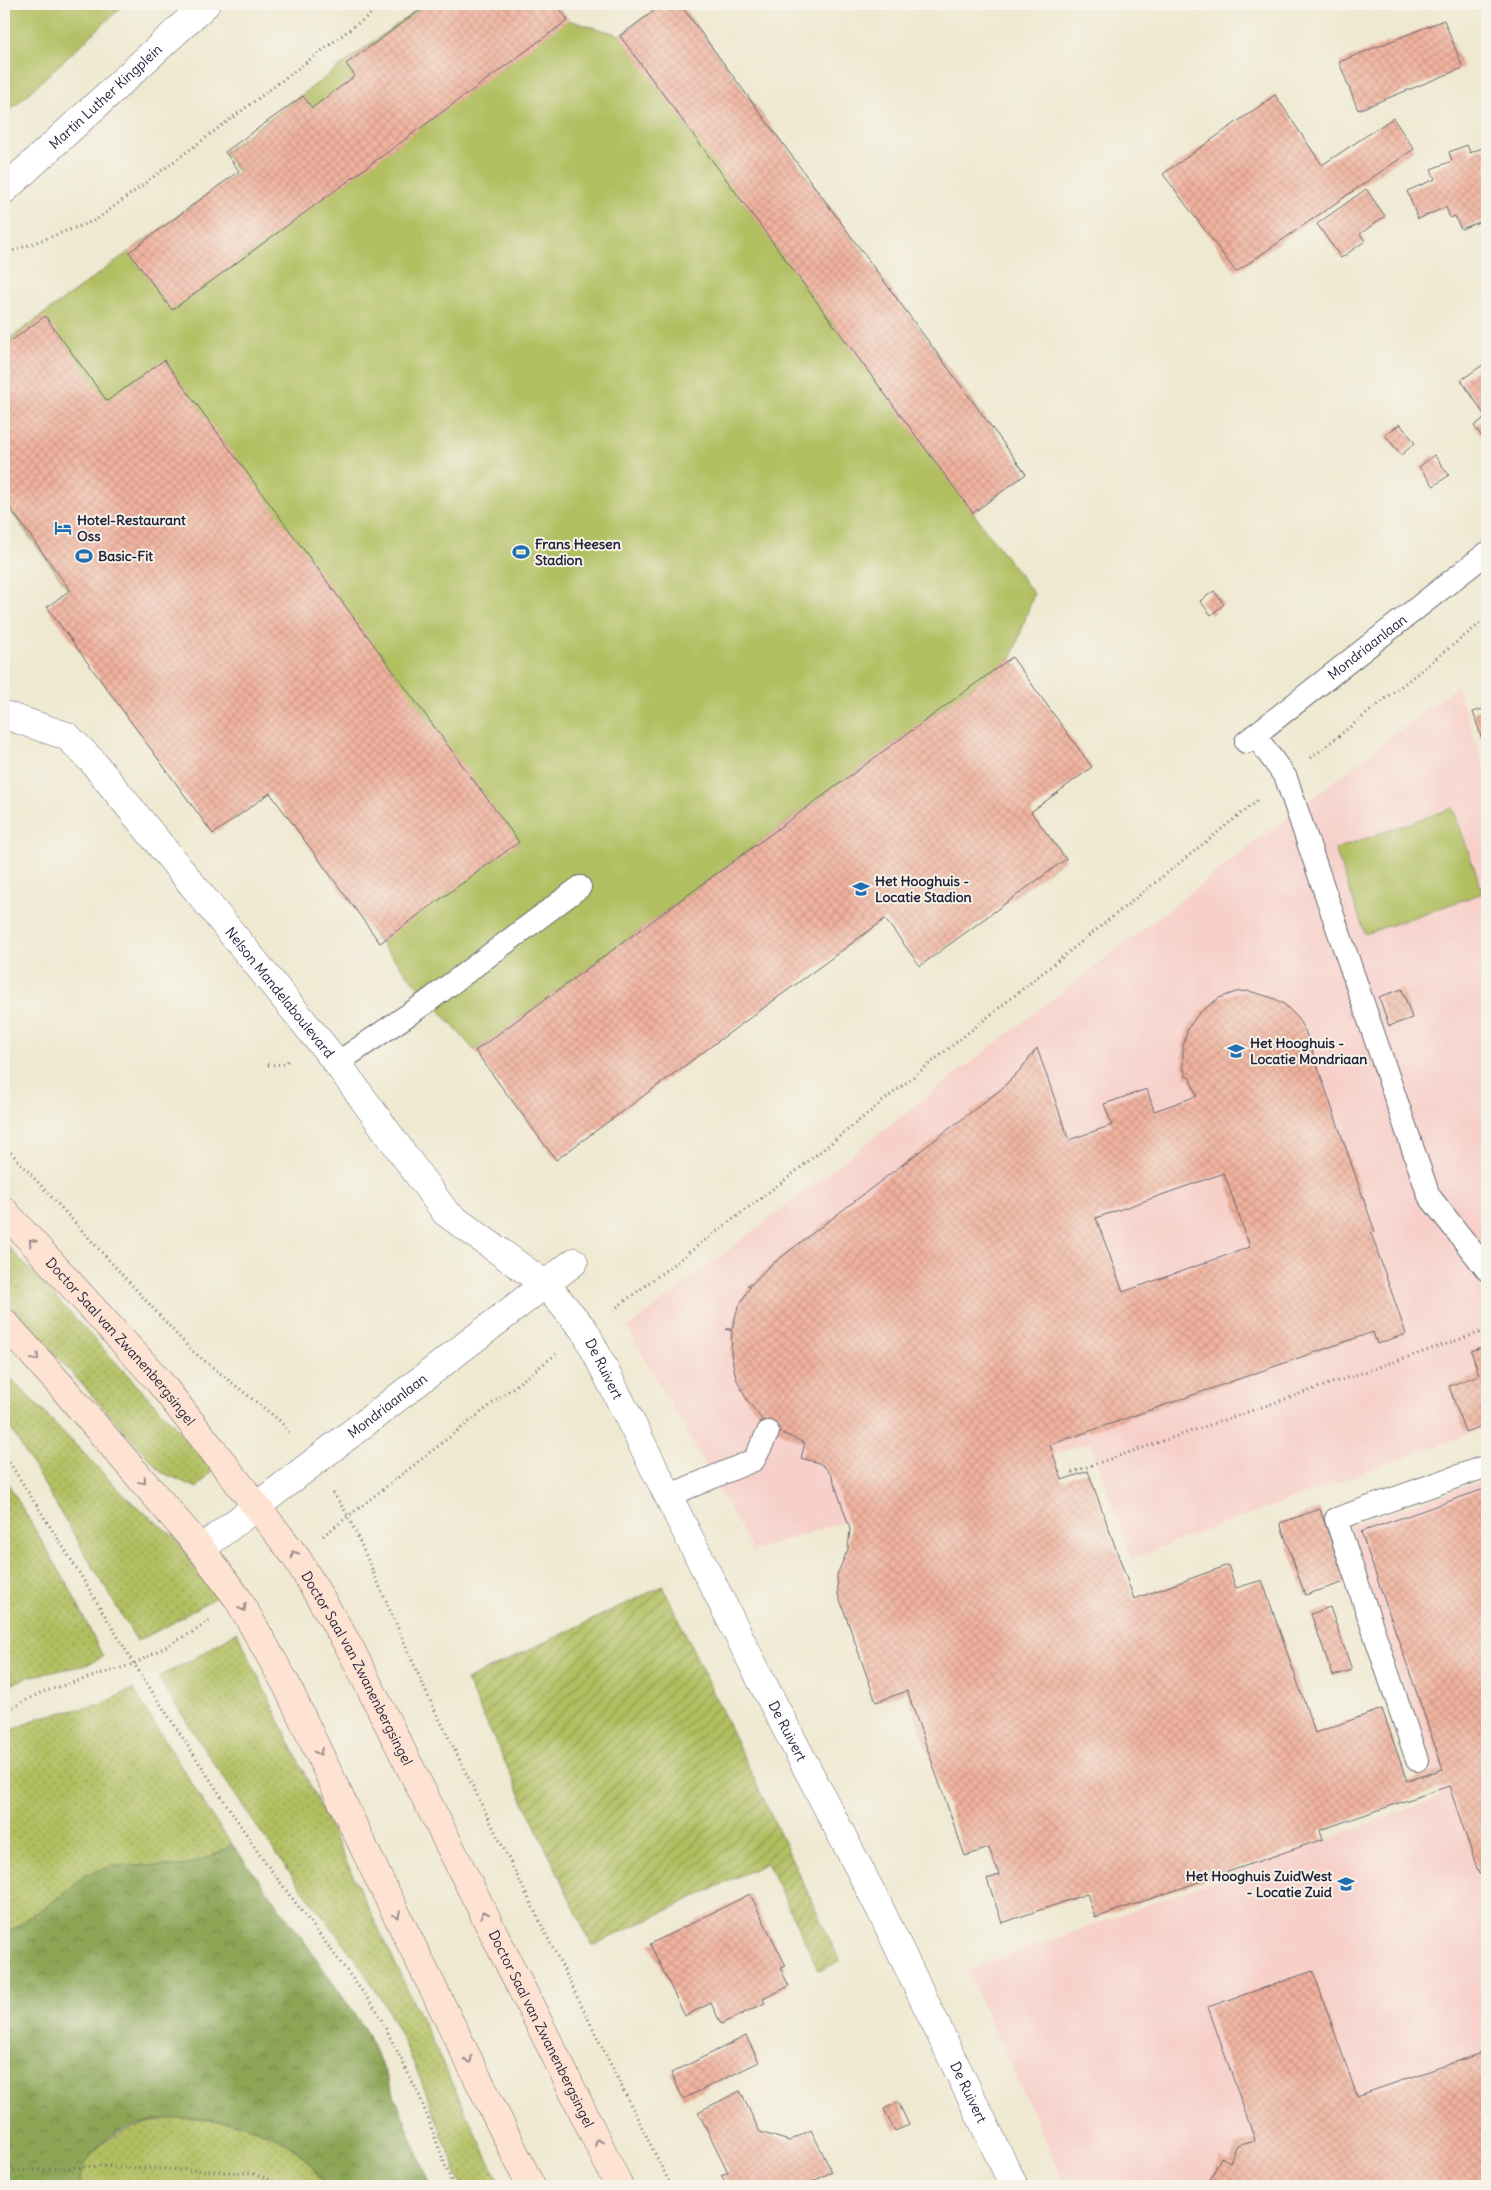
<svg xmlns="http://www.w3.org/2000/svg" width="1491" height="2190" font-family="Delius,sans-serif">
<style>
.built{fill:#f7d0ca}
.grass{fill:url(#grass-dots);stroke:#6a704e}
.forest{fill:url(#forest-crowns);stroke:#576449}
.garden{fill:url(#garden-furrows);stroke:#6a704e}
.pitch{fill:#b1bf61;stroke:#6a704e}
.building{fill:url(#building-cross-hatch);fill-rule:evenodd}
.lines{fill:none;stroke-linecap:round;stroke-linejoin:round}
.service-casing{stroke:#6a6870;stroke-width:24}
.pedestrian-casing{stroke:#6a6870;stroke-width:29}
.minor-casing{stroke:#6a6870;stroke-width:29}
.secondary-casing{stroke:#6a6870;stroke-width:29}
.path{stroke:#6a6870;stroke-width:3;stroke-dasharray:1 4;stroke-linecap:butt}
.service{stroke:#fff;stroke-width:22}
.pedestrian{stroke:#fff;stroke-width:28}
.minor{stroke:#fff;stroke-width:28}
.secondary{stroke:#fee3d2;stroke-width:28}
.oneway{stroke:#9b8c8e}
.labels{text-anchor:middle;dominant-baseline:central;stroke-width:4;stroke-linejoin:round;paint-order:stroke}
.street-label{font-size:14px;fill:#22223b;stroke:#f7f3e8}
.poi-label{font-size:14px;font-weight:bold;fill:#22223b;stroke:#f7f3e8;text-anchor:start}
</style>
<defs>
<pattern id="grass-dots" width="8" height="8" patternUnits="userSpaceOnUse" patternTransform="scale(1.25)"><rect width="8" height="8" fill="#b1bf61"/><path d="M2 2h.1M6 6h.1" fill="none" stroke="#909b51" stroke-width="1.8" stroke-linecap="round"/></pattern>
<pattern id="forest-crowns" width="20" height="18" patternUnits="userSpaceOnUse" patternTransform="scale(1.25)"><rect width="20" height="18" fill="#8ca657"/><path d="M2 6a3 3 0 1 1 6 0M12 15a3 3 0 1 1 6 0" fill="none" stroke="#728749"/></pattern>
<pattern id="garden-furrows" width="10" height="10" patternUnits="userSpaceOnUse" patternTransform="scale(1.25)"><rect width="10" height="10" fill="#b1bf61"/><path d="M-1 1l2-2M0 10L10 0M9 11l2-2" fill="none" stroke="#909b51"/></pattern>
<pattern id="building-cross-hatch" width="8" height="8" patternUnits="userSpaceOnUse" patternTransform="scale(1.25)"><rect width="8" height="8" fill="#f1b29e"/><path d="M0 0l8 8M0 8l8-8" fill="none" stroke="#ce9989"/></pattern>
</defs>
<rect width="100%" height="100%" fill="#f7f3e8"/>
<filter id="ink" filterUnits="userSpaceOnUse"><feTurbulence type="fractalNoise" baseFrequency=".02" numOctaves="2"/><feDisplacementMap in="SourceGraphic" scale="10" xChannelSelector="R" yChannelSelector="G"/><feConvolveMatrix kernelMatrix="1 2 1 2 8 2 1 2 1" color-interpolation-filters="sRGB"/></filter>
<filter id="wash" filterUnits="userSpaceOnUse"><feTurbulence type="fractalNoise" baseFrequency=".0096" numOctaves="4" result="noise"/><feDisplacementMap in="SourceGraphic" scale="20" xChannelSelector="R" yChannelSelector="G"/><feGaussianBlur stdDeviation="1.12" result="paint"/><feColorMatrix in="noise" values="0 0 0 0 0 0 0 0 0 0 0 0 0 0 0 0 0 1.4 0 .05"/><feComposite in="paint" operator="in"/></filter>
<g filter="url(#wash)">
<rect width="100%" height="100%" fill="#efe9d1"/>
<!-- built -->
<path class="built" d="M 1457,686 L 1487,774 L 1487,1427 L 1131,1558 L 1091,1442 L 753,1551 L 628,1328 Z
M 1487,1479 L 1487,2186 L 1066,2186 L 967,1971 L 1441,1797 L 1350,1526 Z"/>
<!-- grass -->
<path class="grass" d="M 4,1242 L 214,1468 L 197,1488 L 161,1472 L 4,1298 Z
M 4,1371 L 129,1500 L 178,1540 L 219,1595 L 169,1625 L 137,1641 L 4,1417 Z
M 4,1477 L 69,1587 L 103,1657 L 86,1665 L 28,1677 L 4,1688 Z
M 237,1632 L 501,2186 L 462,2186 C 440,2131 421,2074 394,2022 C 365,1966 324,1919 287,1869 C 242,1807 200,1743 158,1677 L 190,1661 Z
M 133,1689 L 213,1818 L 232,1844 L 219,1853 L 185,1866 L 113,1866 L 84,1876 L 61,1896 L 4,1935 L 4,1734 L 41,1717 L 98,1705 Z
M 168,2118 C 234,2120 289,2124 325,2186 L 79,2186 C 85,2140 129,2127 168,2118 Z"/>
<!-- forest -->
<path class="forest" d="M 232,1844 L 303,1939 L 364,2028 L 385,2072 L 431,2186 L 325,2186 C 313,2165 297,2146 274,2136 C 218,2109 90,2104 79,2186 L 4,2186 L 4,1935 L 61,1896 L 84,1876 L 100,1870 L 113,1866 L 185,1866 L 219,1853 Z"/>
<!-- garden -->
<path class="garden" d="M 663,1586 L 840,1961 L 819,1971 L 767,1863 L 592,1946 L 466,1680 Z"/>
<!-- pitch -->
<path class="pitch" d="M 4,4 L 125,4 L 4,116 Z
M 425,4 L 556,4 L 568,20 L 620,35 L 663,4 L 680,4 L 1026,474 L 973,513 L 1034,594 L 1012,657 L 475,1051 L 380,943 L 270,792 L 48,607 L 69,590 L 4,502 L 4,343 L 238,172 L 224,152 Z
M 1453,808 L 1483,893 L 1365,934 L 1335,849 Z"/>
<g id="blocks">
<!-- building -->
<path class="building" d="M 428,4 L 556,4 L 568,20 L 172,310 L 129,252 L 239,171 L 225,152 L 303,96 L 312,108 L 355,76 L 346,64 Z
M 663,4 L 680,4 L 1026,474 L 973,513 L 620,36 Z
M 1444,20 L 1463,68 L 1358,110 L 1339,62 Z
M 1275,95 L 1322,165 L 1393,118 L 1414,149 L 1236,272 L 1163,174 Z
M 1467,145 L 1470,153 L 1487,146 L 1487,203 L 1483,205 L 1487,219 L 1461,229 L 1455,216 L 1450,218 L 1446,207 L 1418,219 L 1407,191 L 1435,179 L 1431,169 L 1452,161 L 1449,152 Z
M 1366,189 L 1385,216 L 1360,234 L 1365,241 L 1341,258 L 1317,224 Z
M 45,316 L 107,401 L 164,360 L 519,842 L 380,943 L 270,793 L 213,834 L 47,607 L 70,590 L 4,500 L 4,346 Z
M 1487,362 L 1487,443 L 1474,426 L 1486,417 L 1461,380 Z
M 1400,424 L 1415,443 L 1401,455 L 1385,435 Z
M 1434,455 L 1449,475 L 1434,486 L 1419,467 Z
M 1214,591 L 1224,604 L 1211,615 L 1200,601 Z
M 1012,657 L 1092,767 L 1031,812 L 1066,859 L 920,966 L 885,919 L 556,1160 L 475,1051 Z
M 1487,708 L 1487,738 L 1482,739 L 1473,712 Z
M 1402,989 L 1412,1018 L 1389,1026 L 1379,997 Z
M 1249,991 L 1273,998 L 1284,1004 L 1297,1017 L 1306,1033 L 1375,1232 L 1371,1233 L 1406,1334 L 1377,1344 L 1373,1332 L 1050,1445 L 1062,1480 L 1088,1471 L 1134,1599 L 1228,1565 L 1236,1588 L 1262,1580 L 1315,1733 L 1382,1709 L 1407,1781 L 1443,1769 L 1361,1532 L 1487,1488 L 1487,1871 L 1479,1874 L 1449,1786 L 1320,1830 L 1323,1839 L 1095,1918 L 1087,1894 L 1002,1923 L 987,1879 L 999,1875 L 989,1848 L 965,1856 L 907,1691 L 876,1702 L 838,1594 L 837,1575 L 848,1549 L 850,1529 L 832,1476 L 825,1467 L 819,1463 L 801,1458 L 805,1443 L 782,1433 L 764,1420 L 762,1423 L 760,1422 L 762,1419 L 747,1400 L 736,1378 L 731,1354 L 732,1331 L 726,1329 L 732,1329 L 738,1308 L 750,1286 L 747,1285 L 749,1283 L 751,1285 L 767,1268 L 1000,1090 L 1020,1070 L 1037,1048 L 1069,1140 L 1112,1125 L 1104,1104 L 1147,1089 L 1154,1111 L 1197,1096 L 1189,1077 L 1186,1077 L 1183,1065 L 1183,1046 L 1188,1028 L 1199,1013 L 1219,998 L 1236,992 ZM 1224,1173 L 1250,1247 L 1123,1292 L 1096,1218 Z
M 1487,1345 L 1487,1424 L 1465,1432 L 1449,1386 L 1479,1375 L 1471,1351 Z
M 1320,1509 L 1345,1582 L 1305,1595 L 1280,1523 Z
M 1330,1607 L 1352,1670 L 1333,1676 L 1311,1614 Z
M 750,1894 L 786,1966 L 780,1968 L 789,1986 L 763,1999 L 765,2003 L 721,2024 L 711,2003 L 685,2016 L 650,1944 Z
M 1313,1971 L 1357,2096 L 1487,2051 L 1487,2186 L 1207,2186 L 1221,2157 L 1230,2162 L 1237,2145 L 1255,2140 L 1208,2007 Z
M 746,2036 L 759,2062 L 683,2099 L 671,2073 Z
M 740,2091 L 760,2132 L 789,2141 L 811,2130 L 832,2172 L 803,2186 L 727,2186 L 721,2175 L 728,2172 L 698,2112 Z
M 898,2102 L 909,2125 L 895,2131 L 884,2109 Z"/>
</g>
</g>
<g filter="url(#ink)">
<use href="#blocks" fill-opacity="0" stroke="#6a6870" stroke-width="1"/>
<g class="lines">
<!-- service casing -->
<g class="service-casing">
<g id="service">
<path d="M 1255,735 L 1286,778 L 1429,1196 L 1487,1270"/>
<path id="s1" d="M 1246,742 L 1487,553"/>
<path d="M 337,1063 L 427,1002 L 580,887"/>
<path d="M 668,1496 L 754,1460 L 768,1432"/>
<path d="M 1417,1760 L 1336,1519 L 1487,1466"/>
</g>
</g>
<!-- pedestrian casing -->
<g class="pedestrian-casing">
<g id="pedestrian">
<path id="s2" d="M 4,190 L 206,4"/>
</g>
</g>
<!-- minor casing -->
<g class="minor-casing">
<g id="minor">
<path id="s3" d="M 4,715 L 67,736 L 92,761 L 337,1063 L 446,1213 L 546,1285 L 585,1331 L 761,1680 L 878,1905 L 1014,2186"/>
<path id="s4" d="M 201,1549 L 574,1262"/>
</g>
</g>
<!-- secondary casing -->
<g class="secondary-casing">
<g id="secondary">
<path id="s5" d="M 4,1211 L 158,1380 L 296,1557 L 351,1650 L 561,2067 L 619,2186"/>
<path d="M 4,1322 L 63,1388 L 201,1549 L 238,1599 L 286,1684 L 375,1871 L 531,2186"/>
</g>
</g>
<!-- path -->
<path class="path" d="M 4,254 L 96,220 L 384,4
M 1311,758 L 1487,618
M 268,1065 L 284,1064 L 289,1060
M 4,1145 L 191,1350 L 280,1421 L 291,1435
M 613,1310 L 790,1176 L 1259,799
M 4,1454 L 77,1569 L 134,1664 L 262,1858 L 377,2011 L 420,2097 L 453,2186
M 1072,1472 L 1487,1330
M 333,1493 L 349,1517 L 426,1692 L 671,2186
M 323,1536 L 556,1354
M 4,1712 L 42,1692 L 134,1664 L 196,1630 L 210,1620
M 4,2172 L 98,2166 L 211,2171 L 251,2173 L 287,2186"/>
<!-- service -->
<use href="#service" class="service"/>
<!-- pedestrian -->
<use href="#pedestrian" class="pedestrian"/>
<!-- minor -->
<use href="#minor" class="minor"/>
<!-- secondary -->
<use href="#secondary" class="secondary"/>
</g>
<!-- one-way arrows -->
<defs><path id="oneway-chevron" d="M-2-3.5L2.5 0L-2 3.5" fill="none" stroke-width="1.6" stroke-linecap="round" stroke-linejoin="round" transform="scale(1.25)"/></defs>
<g class="oneway">
<use href="#oneway-chevron" transform="translate(32 1242) rotate(-132)"/>
<use href="#oneway-chevron" transform="translate(36 1358) rotate(48)"/>
<use href="#oneway-chevron" transform="translate(143 1481) rotate(50)"/>
<use href="#oneway-chevron" transform="translate(294 1554) rotate(-125)"/>
<use href="#oneway-chevron" transform="translate(243 1608) rotate(61)"/>
<use href="#oneway-chevron" transform="translate(319 1752) rotate(65)"/>
<use href="#oneway-chevron" transform="translate(484 1914) rotate(-117)"/>
<use href="#oneway-chevron" transform="translate(397 1915) rotate(64)"/>
<use href="#oneway-chevron" transform="translate(469 2060) rotate(64)"/>
<use href="#oneway-chevron" transform="translate(598 2142) rotate(-116)"/>
</g>
</g>
<!-- icons -->
<defs>
<g id="hotel-bare" transform="scale(1.35)"><path d="M-6-4.5h1.5V1H6V5H4.5V3h-9V5H-6ZM-4 0a1.8 1.8 0 1 1 3.6 0ZM.5 0V-2.5h3Q6-2.5 6 0Z" fill="#1f6fb2" stroke="#f7f3e8" stroke-width="2.5" paint-order="stroke"/></g>
<g id="stadium-bare" transform="scale(1.35)"><path d="M0-5a6.5 5 0 1 0 0 10a6.5 5 0 1 0 0-10ZM-3.5-1.8h7v3.6h-7Z" fill="#1f6fb2" stroke="#f7f3e8" stroke-width="2.5" paint-order="stroke"/></g>
<g id="school-bare" transform="scale(1.35)"><path d="M0-5L7-2L0 1L-7-2ZM-4 1L0 2.5L4 1V4Q0 6-4 4Z" fill="#1f6fb2" stroke="#f7f3e8" stroke-width="2.5" paint-order="stroke"/></g>
</defs>
<g fill-rule="evenodd">
<use href="#hotel-bare" x="63" y="528"/>
<use href="#stadium-bare" x="521" y="552"/>
<use href="#stadium-bare" x="84" y="556"/>
<use href="#school-bare" x="861" y="889"/>
<use href="#school-bare" x="1236" y="1051"/>
<use href="#school-bare" x="1346" y="1884"/>
</g>
<g class="labels">
<!-- street labels -->
<g class="street-label">
<text stroke="none"><textPath href="#s2" startOffset="138">Martin Luther Kingplein</textPath></text>
<text stroke="none"><textPath href="#s1" startOffset="154">Mondriaanlaan</textPath></text>
<text stroke="none"><textPath href="#s3" startOffset="400">Nelson Mandelaboulevard</textPath></text>
<text stroke="none"><textPath href="#s5" startOffset="175">Doctor Saal van Zwanenbergsingel</textPath></text>
<text stroke="none"><textPath href="#s3" startOffset="902">De Ruivert</textPath></text>
<text stroke="none"><textPath href="#s4" startOffset="235">Mondriaanlaan</textPath></text>
<text stroke="none"><textPath href="#s5" startOffset="580">Doctor Saal van Zwanenbergsingel</textPath></text>
<text stroke="none"><textPath href="#s3" startOffset="1308">De Ruivert</textPath></text>
<text stroke="none"><textPath href="#s5" startOffset="985">Doctor Saal van Zwanenbergsingel</textPath></text>
<text stroke="none"><textPath href="#s3" startOffset="1712">De Ruivert</textPath></text>
</g>
<!-- poi labels -->
<g class="poi-label">
<text x="77" y="520">Hotel-Restaurant<tspan x="77" dy="16">Oss</tspan></text>
<text x="535" y="544">Frans Heesen<tspan x="535" dy="16">Stadion</tspan></text>
<text x="98" y="556">Basic-Fit</text>
<text x="875" y="881">Het Hooghuis -<tspan x="875" dy="16">Locatie Stadion</tspan></text>
<text x="1250" y="1043">Het Hooghuis -<tspan x="1250" dy="16">Locatie Mondriaan</tspan></text>
<text x="1332" y="1876" text-anchor="end">Het Hooghuis ZuidWest<tspan x="1332" dy="16">- Locatie Zuid</tspan></text>
</g>
</g>
<!-- margin -->
<rect width="1491" height="2190" fill="none" stroke="#f7f3e8" stroke-width="20"/>
</svg>
